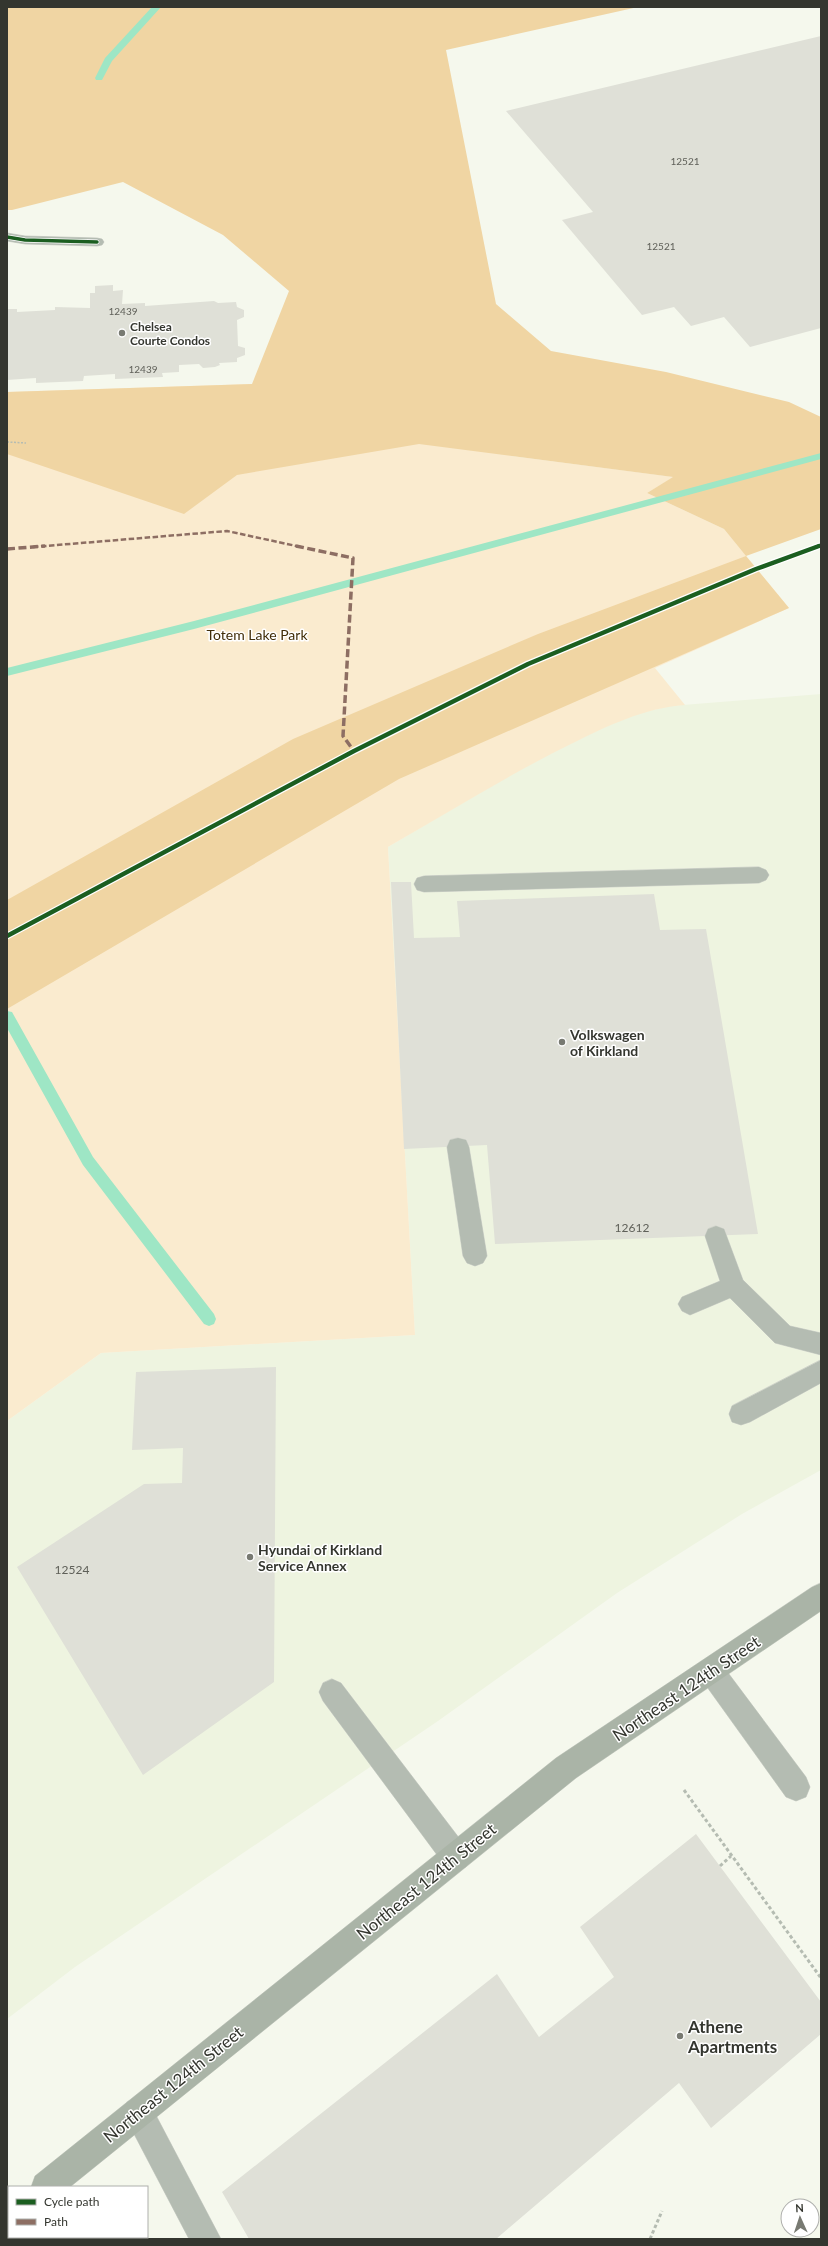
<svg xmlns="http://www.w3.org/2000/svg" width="828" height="2246" font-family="Lato,sans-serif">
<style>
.built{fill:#eef4e0}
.green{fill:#faebcf}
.forest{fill:#f0d5a3}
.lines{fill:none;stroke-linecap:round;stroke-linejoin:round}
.stream{fill:#9ee6c5;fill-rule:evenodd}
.building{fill:#dfe0d7}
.minor-casing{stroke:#d1d4cc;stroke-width:1}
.major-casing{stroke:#d1d4cc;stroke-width:1}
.path-far1{stroke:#b5bcb2;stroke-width:1.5;stroke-dasharray:2 1.5;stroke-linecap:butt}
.path{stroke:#b5bcb2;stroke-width:3;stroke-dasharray:3.5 2.5;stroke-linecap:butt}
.minor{fill:#b4bcb2;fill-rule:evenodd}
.major{fill:#aab4a7;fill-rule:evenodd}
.quiet-far1{stroke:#8d6e63;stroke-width:2.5;stroke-dasharray:5.5 2.5;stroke-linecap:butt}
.quiet{stroke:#8d6e63;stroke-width:3.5;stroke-dasharray:8 3.5;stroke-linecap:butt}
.cycleway-far1-casing{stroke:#fff;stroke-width:5}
.cycleway-casing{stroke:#fff;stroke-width:7}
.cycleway-far1{stroke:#1b5e20;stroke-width:3.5}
.cycleway{stroke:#1b5e20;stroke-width:4.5}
.poi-dot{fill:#787a72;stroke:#fff;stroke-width:1.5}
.labels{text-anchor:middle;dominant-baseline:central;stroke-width:3;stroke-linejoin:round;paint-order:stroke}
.far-number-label{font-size:10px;fill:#5f6059}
.far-poi-label{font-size:12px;font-weight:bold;fill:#34362f;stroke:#fff;text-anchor:start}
.number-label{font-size:12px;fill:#5f6059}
.park-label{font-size:14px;fill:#412d08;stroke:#fff}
.poi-label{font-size:14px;font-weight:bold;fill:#34362f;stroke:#fff;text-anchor:start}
.near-street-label{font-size:17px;fill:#34362f;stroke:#fff}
.near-poi-label{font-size:17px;font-weight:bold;fill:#34362f;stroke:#fff;text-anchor:start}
</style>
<rect width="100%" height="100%" fill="#f5f8ed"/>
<!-- built -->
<path class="built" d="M 821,694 L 821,1470 L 742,1514 L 617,1593 L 438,1721 L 75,1967 L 7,2019 L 7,1421 L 101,1353 L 415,1335 L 388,847 L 527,765 L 602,728 L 636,714 L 670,706 Z"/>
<!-- green -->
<path class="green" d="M 252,384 L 512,456 L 674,477 L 647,493 L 724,529 L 789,608 L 655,668 L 685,705 C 644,708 607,726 571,744 C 508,775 449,812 388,847 L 415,1335 L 101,1353 L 7,1421 L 7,392 Z"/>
<!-- forest -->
<path class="forest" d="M 7,7 L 638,7 L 446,50 L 496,304 L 551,351 L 666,372 L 789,402 L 821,417 L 821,529 L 746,556 L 789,608 L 399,779 L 7,1009 L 7,900 L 293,739 L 538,634 L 746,556 L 724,529 L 647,493 L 673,477 L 419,444 L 237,475 L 184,514 L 7,454 L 7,392 L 252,384 L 289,291 L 223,235 L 123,182 L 12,210 L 7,210 Z"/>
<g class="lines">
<!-- stream -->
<path class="stream" d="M 152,7 L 161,7 L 112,61 L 102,80 L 96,80 L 95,78 L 105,58 Z
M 821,453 L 821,459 L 194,629 L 7,676 L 7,668 L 194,621 Z
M 7,1011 L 12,1012 L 93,1157 L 214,1314 L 216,1319 L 214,1324 L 209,1326 L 204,1324 L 83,1165 L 7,1028 Z"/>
</g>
<!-- building -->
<path class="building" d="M 821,36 L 821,328 L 750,347 L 724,317 L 691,326 L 674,307 L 642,315 L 562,220 L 593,212 L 506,111 Z
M 113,285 L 113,291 L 123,290 L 122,304 L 145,303 L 145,306 L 214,301 L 218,303 L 236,302 L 237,307 L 244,310 L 244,317 L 237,320 L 238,346 L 245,348 L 245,355 L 237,358 L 237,362 L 219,363 L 220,365 L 215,367 L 203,368 L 199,364 L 179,365 L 179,372 L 162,373 L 163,377 L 115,379 L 115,374 L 84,376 L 83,381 L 36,383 L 36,378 L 7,380 L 7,309 L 17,309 L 17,312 L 55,310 L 55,307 L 90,308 L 90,293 L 95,293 L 95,286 Z
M 391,882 L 411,882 L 414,938 L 460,937 L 457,901 L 654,894 L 660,930 L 706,929 L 758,1234 L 495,1244 L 487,1145 L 404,1149 Z
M 276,1367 L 274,1682 L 143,1775 L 17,1567 L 144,1484 L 182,1483 L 183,1448 L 132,1450 L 136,1372 Z
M 696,1834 L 821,2002 L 821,2034 L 711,2128 L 679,2083 L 496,2239 L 249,2239 L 222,2192 L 497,1974 L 539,2037 L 614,1977 L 580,1927 Z"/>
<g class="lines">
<!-- minor casing -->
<g class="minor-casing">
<path id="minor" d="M 7,233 L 25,236 L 97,238 L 102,239 L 104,242 L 102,245 L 97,246 L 25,244 L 7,241 Z
M 759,867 L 766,870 L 769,875 L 766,880 L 759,883 L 424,892 L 417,890 L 414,884 L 417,878 L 424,876 Z
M 458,1138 L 466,1140 L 469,1147 L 487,1256 L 483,1263 L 475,1266 L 467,1263 L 463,1256 L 447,1147 L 450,1140 Z
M 716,1226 L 724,1229 L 743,1280 L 790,1326 L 821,1333 L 821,1355 L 775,1343 L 730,1298 L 690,1315 L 682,1311 L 678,1304 L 682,1297 L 720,1281 L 705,1236 L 708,1229 Z
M 821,1360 L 821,1383 L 750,1422 L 741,1425 L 732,1422 L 729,1414 L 732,1406 Z
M 711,1658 L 720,1662 L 806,1777 L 810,1787 L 806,1797 L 796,1801 L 786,1797 L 702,1680 L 698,1671 L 702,1662 Z
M 332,1679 L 341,1683 L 466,1847 L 470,1857 L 466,1867 L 456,1871 L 446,1867 L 323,1701 L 319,1692 L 323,1683 Z
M 138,2098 L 149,2102 L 221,2239 L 189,2239 L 123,2113 L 127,2102 Z"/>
</g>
<!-- major casing -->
<g class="major-casing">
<path id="major" d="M 821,1583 L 821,1611 L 576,1778 L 70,2187 L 31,2187 L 35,2176 L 556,1758 L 812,1587 Z
M 7,2202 L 9,2202 L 9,2233 L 7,2233 Z"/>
</g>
<!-- path-far1 -->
<path class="path-far1" d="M 7,442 L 26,443"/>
<!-- path -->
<path class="path" d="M 684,1790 L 821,1978
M 720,1866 L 731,1856
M 650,2239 L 662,2211"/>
<!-- minor -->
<use href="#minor" class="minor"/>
<!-- major -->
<use href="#major" class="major"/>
<!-- quiet-far1 -->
<path class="quiet-far1" d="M 33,547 L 227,531 L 301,547"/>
<!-- quiet -->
<path class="quiet" d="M 296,546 L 353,558 L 343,736 L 354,751
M 7,549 L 45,546"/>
<!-- cycleway-far1 casing -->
<g class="cycleway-far1-casing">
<path id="cycleway-far1" d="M 7,237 L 25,240 L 97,242
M 816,547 L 821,545"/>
</g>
<!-- cycleway casing -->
<g class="cycleway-casing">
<path id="cycleway" d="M 7,936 L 354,751 L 528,664 L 756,569 L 819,546"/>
</g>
<!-- cycleway-far1 -->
<use href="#cycleway-far1" class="cycleway-far1"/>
<!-- cycleway -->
<use href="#cycleway" class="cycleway"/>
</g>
<!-- markers -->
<g class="poi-dot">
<circle cx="122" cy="333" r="4"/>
<circle cx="562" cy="1042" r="4"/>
<circle cx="250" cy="1557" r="4"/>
<circle cx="680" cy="2036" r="4"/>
</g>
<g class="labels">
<!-- far-number labels -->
<g class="far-number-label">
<text x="685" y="161">12521</text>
<text x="661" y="246">12521</text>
<text x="123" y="311">12439</text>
<text x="143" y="369">12439</text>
</g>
<!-- far-poi labels -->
<g class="far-poi-label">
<text x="130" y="326">Chelsea<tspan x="130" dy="14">Courte Condos</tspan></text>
</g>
<!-- number labels -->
<g class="number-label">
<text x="632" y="1227">12612</text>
<text x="72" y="1569">12524</text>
</g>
<!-- park labels -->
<g class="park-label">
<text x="257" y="634">Totem Lake Park</text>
</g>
<!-- poi labels -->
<g class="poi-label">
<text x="570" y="1034">Volkswagen<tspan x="570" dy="16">of Kirkland</tspan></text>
<text x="258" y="1549">Hyundai of Kirkland<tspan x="258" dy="16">Service Annex</tspan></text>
</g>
<!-- near-street labels -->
<g class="near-street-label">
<text transform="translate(686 1688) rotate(-34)">Northeast 124th Street</text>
<text transform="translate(426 1881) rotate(-39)">Northeast 124th Street</text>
<text transform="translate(173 2084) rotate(-39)">Northeast 124th Street</text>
</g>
<!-- near-poi labels -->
<g class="near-poi-label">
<text x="688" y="2026">Athene<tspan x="688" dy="20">Apartments</tspan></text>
</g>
</g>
<!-- border -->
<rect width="828" height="2246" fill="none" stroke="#34362f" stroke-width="16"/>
<!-- legend -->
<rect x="8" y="2186" width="140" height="52" fill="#ffffff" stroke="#aeafac"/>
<rect x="16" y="2199" width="20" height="6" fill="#1b5e20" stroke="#aeafac"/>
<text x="44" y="2206" font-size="12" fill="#34362f">Cycle path</text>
<rect x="16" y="2219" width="20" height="6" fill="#8d6e63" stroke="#aeafac"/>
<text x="44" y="2226" font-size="12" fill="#34362f">Path</text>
<!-- north arrow -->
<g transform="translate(800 2218) rotate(357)"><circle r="19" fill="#ffffff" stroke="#aeafac"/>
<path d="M0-3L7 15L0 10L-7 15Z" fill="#787a72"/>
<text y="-6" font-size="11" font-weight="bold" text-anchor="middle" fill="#34362f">N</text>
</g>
</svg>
